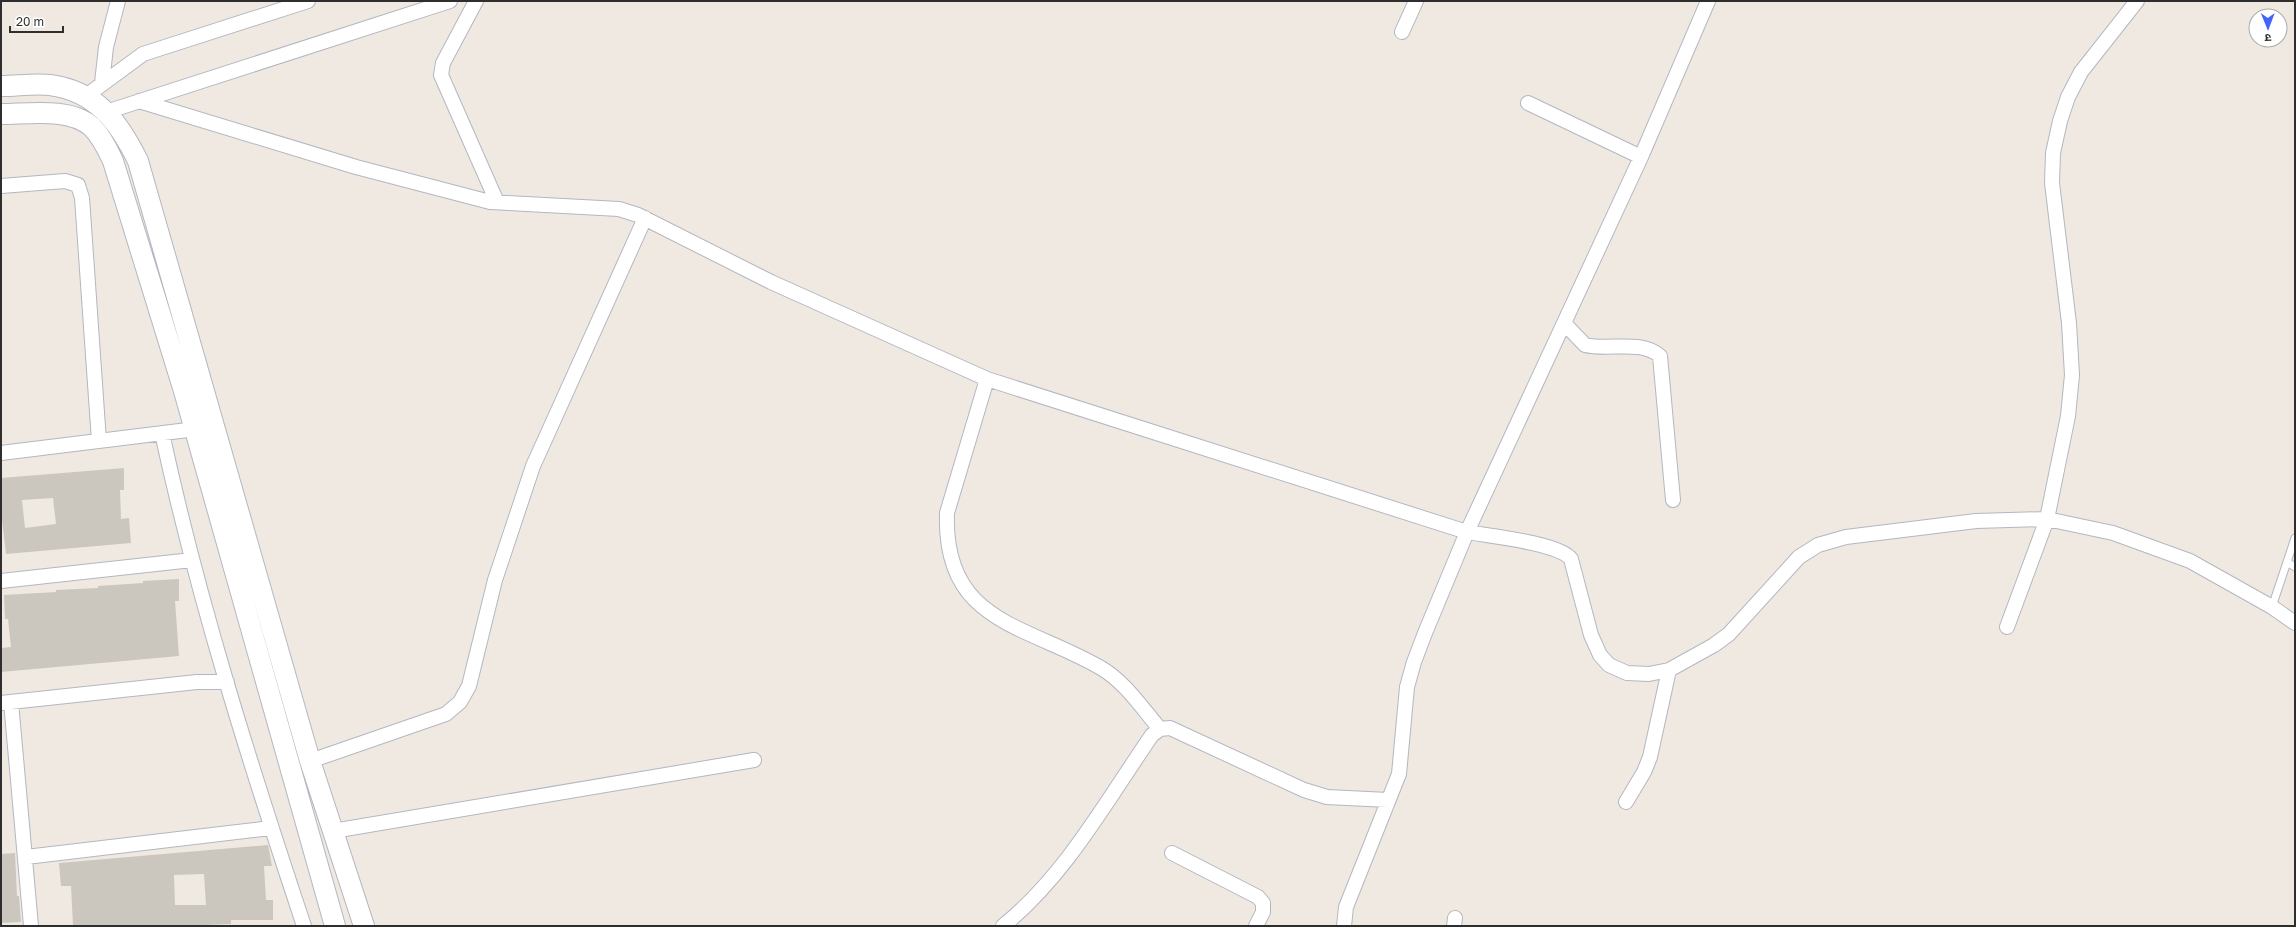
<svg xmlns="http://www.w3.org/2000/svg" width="2296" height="927" font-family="'Golos Text','Noto Sans Devanagari',sans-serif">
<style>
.building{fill:#cbc7bf;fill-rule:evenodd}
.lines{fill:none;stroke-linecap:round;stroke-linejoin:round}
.lane-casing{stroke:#b4b7c1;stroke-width:9}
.street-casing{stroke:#b4b7c1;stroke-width:16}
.secondary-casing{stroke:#b4b7c1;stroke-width:22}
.lane{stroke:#fff;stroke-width:7}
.street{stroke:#fff;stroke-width:14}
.secondary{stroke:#fff;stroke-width:20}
</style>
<rect width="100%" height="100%" fill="#efe9e1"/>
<!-- building -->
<path class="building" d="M 124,468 L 124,490 L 120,490 L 121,519 L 129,518 L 131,543 L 6,554 L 1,511 L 1,478 ZM 53,498 L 56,524 L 25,528 L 22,500 Z
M 179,579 L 179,601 L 175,601 L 179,656 L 1,672 L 1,648 L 11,647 L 8,619 L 5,619 L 4,595 L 56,592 L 56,590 L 98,588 L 98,586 L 143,583 L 143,581 Z
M 268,845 L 272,866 L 264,866 L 266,900 L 273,900 L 273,920 L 231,920 L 231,924 L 182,926 L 73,926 L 71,886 L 61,886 L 59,863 ZM 204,874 L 206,905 L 175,905 L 174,875 Z
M 15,853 L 17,896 L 19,896 L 21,922 L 1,923 L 1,854 Z"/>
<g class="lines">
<!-- lane casing -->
<g class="lane-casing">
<path id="lane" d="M 2287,562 L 2295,567
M 2272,607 L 2295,538"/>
</g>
<!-- street casing -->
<g class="street-casing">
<path id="street" d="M 476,1 L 443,63 L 441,75 L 497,202
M 1402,32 L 1416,1
M 102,83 L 106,47 L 118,1
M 86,96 L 143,54 L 308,1
M 139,101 L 356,167 L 490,202 L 619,209 L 638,215 L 771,282 L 987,379 L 1467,532 C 1489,536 1559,543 1571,559 L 1591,635 L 1600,655 L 1609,665 L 1627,673 L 1649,674 L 1669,670 L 1714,645 L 1729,634 L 1799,557 L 1818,545 L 1846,537 L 1976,521 L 2047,519 L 2113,533 L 2190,561 L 2272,607 L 2295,623
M 1528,103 L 1641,157
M 106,112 L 450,1
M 1,186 L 65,181 L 78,185 L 82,198 L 99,441
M 1564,323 L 1585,345 C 1609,351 1640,339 1660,356 L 1673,500
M 987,379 L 947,513 C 943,623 1025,624 1101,668 C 1125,682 1142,708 1160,729
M 162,433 C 198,600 250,764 304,926
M 1,453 L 204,428
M 1,581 L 192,560
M 2007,627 L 2047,519 L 2068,416 L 2072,375 L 2069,323 L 2052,183 L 2053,153 L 2060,121 L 2068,97 L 2081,72 L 2137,1
M 11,702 L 31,926
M 1,703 L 197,682 L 227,682
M 310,761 L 446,714 L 460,702 L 469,686 L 495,580 L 533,466 L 645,218
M 1626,802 L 1644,772 L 1650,757 L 1669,670
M 333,831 L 754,760
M 1172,853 L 1258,897 L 1263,903 L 1263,912 L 1256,926
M 26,857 L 271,828
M 1003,926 C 1066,875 1107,800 1152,735 L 1160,729 L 1170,728 L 1304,790 L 1327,797 L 1388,800
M 1344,926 L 1346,907 L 1399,774 L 1407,687 L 1414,662 L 1425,633 L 1467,532 L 1641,157 L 1708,1
M 1454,926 L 1455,918"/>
</g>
<!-- secondary casing -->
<g class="secondary-casing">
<path id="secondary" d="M 1,86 C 17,86 35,83 50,85 C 96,91 119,122 138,161 L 310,761 L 364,926
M 1,114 C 28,114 70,107 92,127 C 101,136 108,150 113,161 L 184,391 L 335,926"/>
</g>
<!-- lane -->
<use href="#lane" class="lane"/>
<!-- street -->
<use href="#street" class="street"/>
<!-- secondary -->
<use href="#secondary" class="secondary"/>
</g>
<!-- border -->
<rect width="2296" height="927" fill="none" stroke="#2e2e2e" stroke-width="4"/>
<!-- north arrow -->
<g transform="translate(2268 28) rotate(179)"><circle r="19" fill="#ffffff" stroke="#ababab"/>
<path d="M0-3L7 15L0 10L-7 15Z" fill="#4264fb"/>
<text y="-6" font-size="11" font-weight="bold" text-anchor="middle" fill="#2e2e2e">उ</text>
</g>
<!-- scale -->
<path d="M10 26v6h53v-6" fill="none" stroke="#2e2e2e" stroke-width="2"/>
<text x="16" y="26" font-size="12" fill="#2e2e2e" stroke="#ffffff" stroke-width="3" paint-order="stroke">20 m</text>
</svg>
